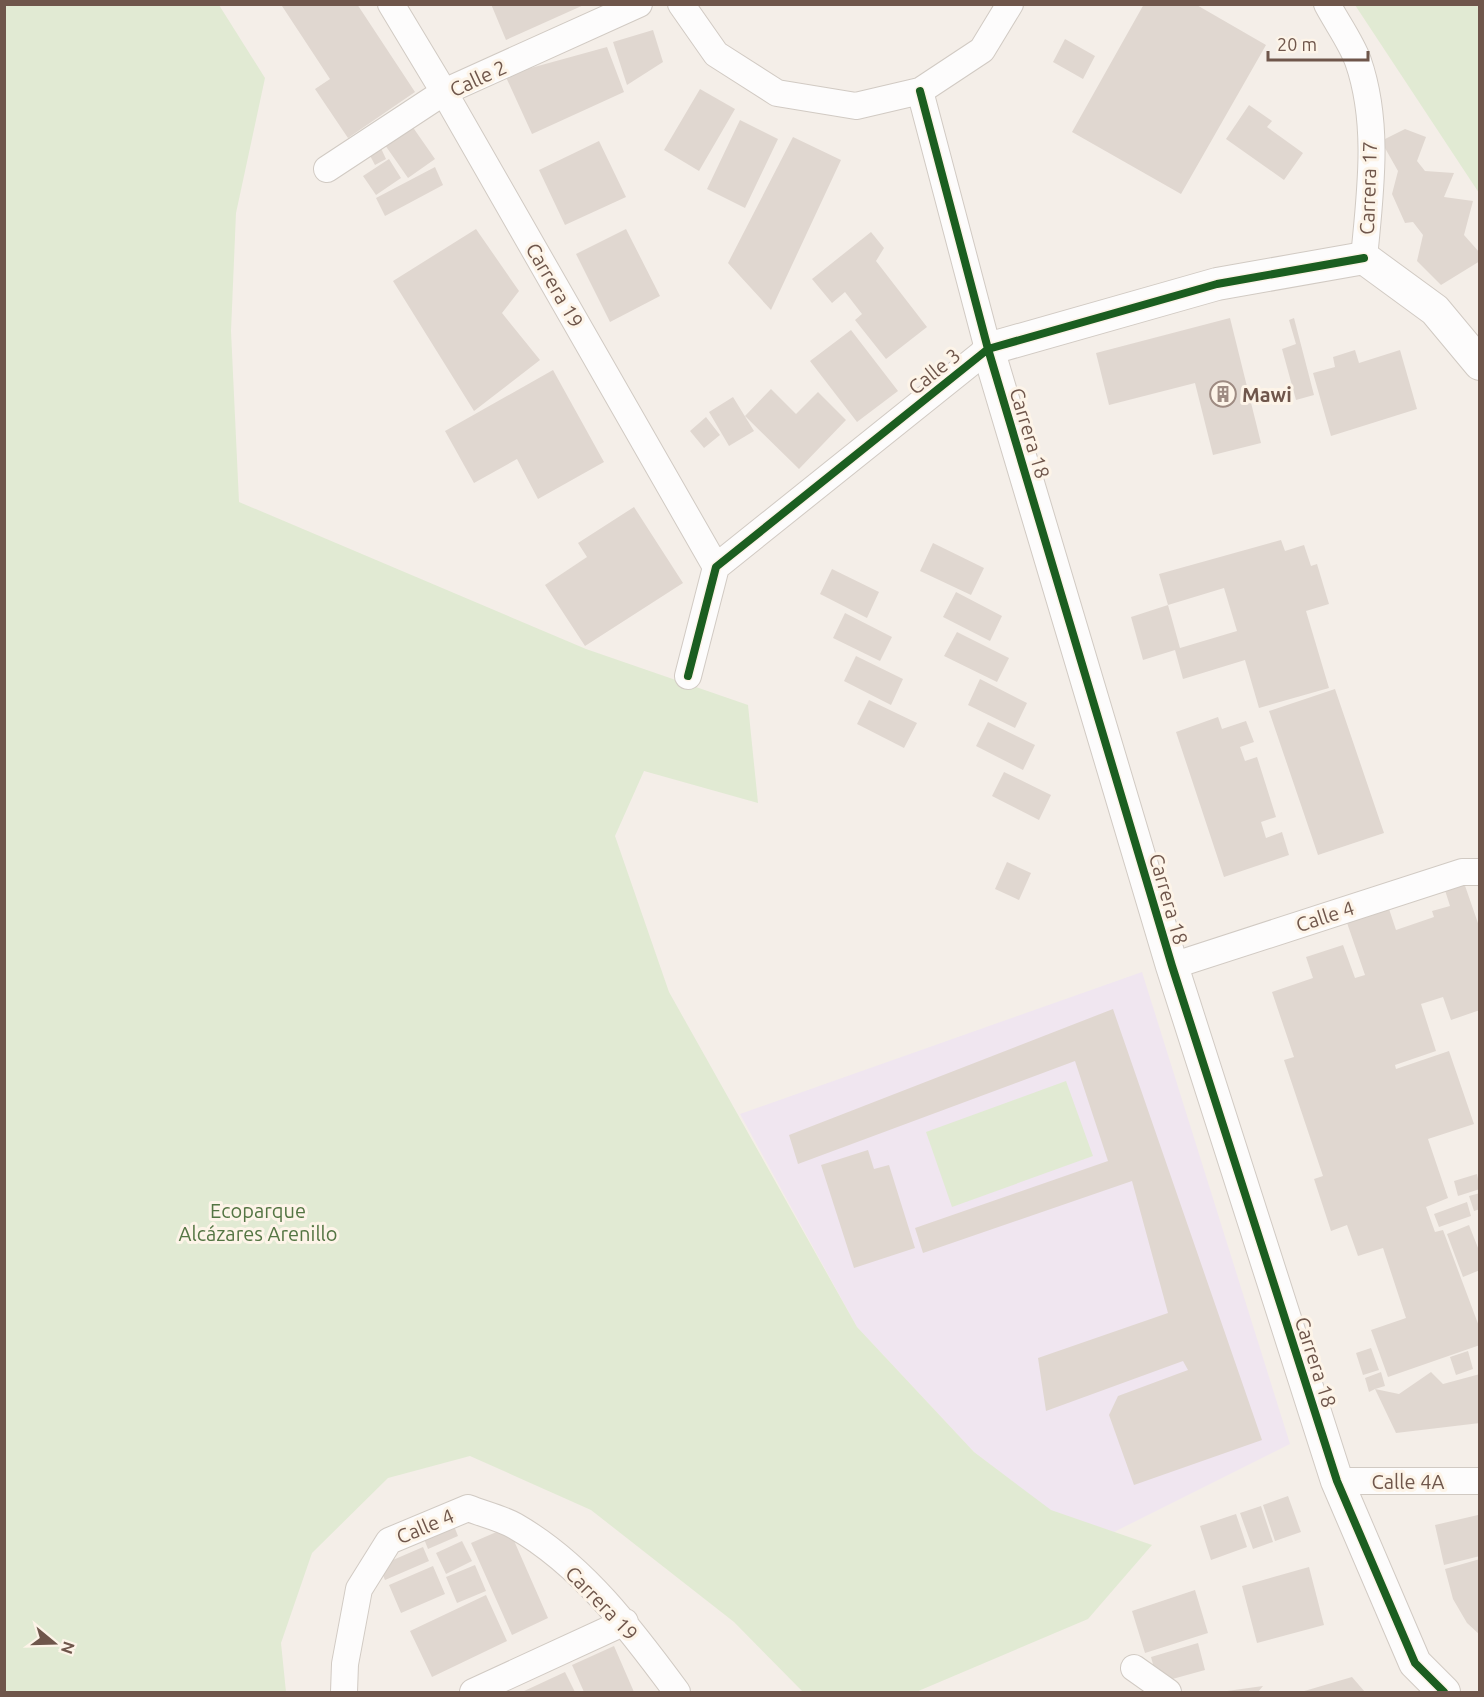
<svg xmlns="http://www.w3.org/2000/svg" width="1484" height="1697" font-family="Ubuntu,sans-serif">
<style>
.education{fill:#f0e6f0}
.green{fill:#e1ead3}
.building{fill:#e0d7d0;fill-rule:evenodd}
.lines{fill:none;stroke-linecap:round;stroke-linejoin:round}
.minor-casing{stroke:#d1cac3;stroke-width:28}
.tertiary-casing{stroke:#d1cac3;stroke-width:34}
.minor{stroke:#fdfcfc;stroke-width:26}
.tertiary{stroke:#fdfcfc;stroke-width:32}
.cycleway-casing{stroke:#fdf4e8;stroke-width:11}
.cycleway{stroke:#1b5e20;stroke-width:8}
.labels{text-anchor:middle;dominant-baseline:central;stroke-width:6;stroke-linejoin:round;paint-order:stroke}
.street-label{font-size:20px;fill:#6f564b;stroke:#fdf4e8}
.poi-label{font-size:20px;font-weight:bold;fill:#6f564b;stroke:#fdf4e8;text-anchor:start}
.park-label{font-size:20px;fill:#547543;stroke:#fdf4e8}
</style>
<rect width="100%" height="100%" fill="#f4eee8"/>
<!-- education -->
<path class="education" d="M 1142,972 L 1290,1444 L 1114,1532 L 1051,1511 L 974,1452 L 857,1327 L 740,1114 Z"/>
<!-- green -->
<path class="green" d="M 5,5 L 219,5 L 265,78 L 236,213 L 231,331 L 239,502 L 586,649 L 748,705 L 758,803 L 644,771 L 615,836 L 669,992 L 857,1327 L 974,1452 L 1051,1510 L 1152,1545 L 1088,1619 L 916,1692 L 803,1692 L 734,1622 L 591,1510 L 470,1456 L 388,1478 L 312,1553 L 281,1643 L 286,1692 L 5,1692 Z
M 1355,5 L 1479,5 L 1479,193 Z
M 1066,1081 L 1093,1156 L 952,1207 L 926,1132 Z"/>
<!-- building -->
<path class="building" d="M 285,4 L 357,4 L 415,92 L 348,138 L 315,89 L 330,79 L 282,6 Z
M 491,4 L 586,4 L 506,40 Z
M 1144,4 L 1195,4 L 1266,45 L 1181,194 L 1072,132 Z
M 653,30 L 663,62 L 627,85 L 613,42 Z
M 1065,39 L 1095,56 L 1083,79 L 1053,62 Z
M 607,47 L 624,92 L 532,134 L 505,75 Z
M 700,89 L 735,109 L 699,171 L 664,150 Z
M 1249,105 L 1272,121 L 1267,127 L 1303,153 L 1284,180 L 1226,139 Z
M 740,120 L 778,139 L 745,208 L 707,189 Z
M 412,126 L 435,159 L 408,178 L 385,145 Z
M 1405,129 L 1426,137 L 1417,161 L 1425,171 L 1454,173 L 1444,197 L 1473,201 L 1464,235 L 1480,253 L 1480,261 L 1441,285 L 1417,261 L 1423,235 L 1413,222 L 1405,223 L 1392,194 L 1398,171 L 1381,141 Z
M 793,137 L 841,160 L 771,310 L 728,263 Z
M 599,141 L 626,197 L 565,225 L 539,170 Z
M 379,144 L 386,159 L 375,165 L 367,150 Z
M 389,159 L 401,178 L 376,195 L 363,176 Z
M 435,167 L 443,185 L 385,216 L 376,198 Z
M 476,229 L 519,291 L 502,313 L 540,360 L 474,411 L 393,281 Z
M 626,229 L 660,296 L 610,322 L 576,254 Z
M 871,232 L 884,248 L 876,261 L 927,327 L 886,359 L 855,320 L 862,314 L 845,292 L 832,303 L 812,279 Z
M 1230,318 L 1261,443 L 1213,455 L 1195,383 L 1109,405 L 1096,353 Z
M 1294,318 L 1314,395 L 1296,400 L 1282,349 L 1296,344 L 1289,320 Z
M 851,330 L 898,391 L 857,422 L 810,361 Z
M 1355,350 L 1359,363 L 1400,350 L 1417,409 L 1331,436 L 1313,373 L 1335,367 L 1333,357 Z
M 553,370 L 604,462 L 538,499 L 517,459 L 474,483 L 445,431 Z
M 771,389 L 796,414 L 818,392 L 846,420 L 799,469 L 745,416 Z
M 733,397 L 754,431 L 729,446 L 709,412 Z
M 706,417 L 720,435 L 704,448 L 690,431 Z
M 634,507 L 683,583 L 585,646 L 545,585 L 587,557 L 578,543 Z
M 1281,540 L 1285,551 L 1304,545 L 1311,566 L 1317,564 L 1329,604 L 1306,611 L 1329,688 L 1259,708 L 1245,660 L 1183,679 L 1175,650 L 1143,660 L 1131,617 L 1168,605 L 1159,574 ZM 1224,588 L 1237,631 L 1180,648 L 1168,605 Z
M 933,543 L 984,568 L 971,595 L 920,571 Z
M 832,569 L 879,592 L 867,618 L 820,594 Z
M 956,592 L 1002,616 L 990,641 L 943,617 Z
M 845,613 L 892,637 L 880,661 L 833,638 Z
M 957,632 L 1009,658 L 997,682 L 944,656 Z
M 856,656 L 903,679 L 891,705 L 844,681 Z
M 980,679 L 1027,703 L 1015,728 L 968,705 Z
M 1335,689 L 1384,833 L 1318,855 L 1269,711 Z
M 869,700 L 917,723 L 904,748 L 857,724 Z
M 1218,717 L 1222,729 L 1246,721 L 1254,742 L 1240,747 L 1245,761 L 1257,757 L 1276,817 L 1261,822 L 1266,838 L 1282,832 L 1289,855 L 1224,877 L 1176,732 Z
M 988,722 L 1035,745 L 1023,770 L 976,746 Z
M 1004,772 L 1051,795 L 1039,820 L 992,796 Z
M 1007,862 L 1031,873 L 1019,900 L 995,889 Z
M 1462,877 L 1480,929 L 1480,1010 L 1451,1020 L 1443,997 L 1421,1004 L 1436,1051 L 1395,1065 L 1396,1069 L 1449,1051 L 1474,1124 L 1428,1139 L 1448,1198 L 1426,1207 L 1435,1232 L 1443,1230 L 1480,1329 L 1480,1345 L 1388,1377 L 1371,1330 L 1406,1318 L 1383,1248 L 1358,1256 L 1347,1225 L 1331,1231 L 1314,1179 L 1323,1176 L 1284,1060 L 1294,1057 L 1272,992 L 1313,978 L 1306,957 L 1343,945 L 1355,978 L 1365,975 L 1346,920 L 1388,906 L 1396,930 L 1434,917 L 1432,911 L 1450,906 L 1443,884 Z
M 1113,1009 L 1262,1440 L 1134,1485 L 1109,1415 L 1118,1396 L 1188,1370 L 1183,1361 L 1046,1411 L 1038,1358 L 1168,1313 L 1132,1181 L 923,1253 L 915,1228 L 1108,1161 L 1075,1061 L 798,1164 L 789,1135 Z
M 868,1150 L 874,1169 L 889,1165 L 915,1248 L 854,1268 L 821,1165 Z
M 1477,1174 L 1480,1189 L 1458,1196 L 1454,1181 Z
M 1480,1193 L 1480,1209 L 1474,1211 L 1469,1196 Z
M 1467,1202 L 1471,1216 L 1439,1227 L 1434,1214 Z
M 1469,1225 L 1480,1253 L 1480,1270 L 1463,1277 L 1447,1234 Z
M 1371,1348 L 1379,1370 L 1363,1375 L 1356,1353 Z
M 1468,1351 L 1473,1369 L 1456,1375 L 1450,1357 Z
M 1381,1372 L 1385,1386 L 1375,1389 L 1399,1394 L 1431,1372 L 1443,1384 L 1480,1374 L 1480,1423 L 1396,1433 L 1375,1389 L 1369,1392 L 1365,1378 Z
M 1288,1496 L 1301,1532 L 1275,1541 L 1263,1505 Z
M 1261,1506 L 1273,1542 L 1253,1549 L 1240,1513 Z
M 1236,1514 L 1247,1547 L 1211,1560 L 1200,1526 Z
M 1478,1515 L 1480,1556 L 1444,1565 L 1435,1525 Z
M 452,1521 L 458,1536 L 428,1549 L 422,1534 Z
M 508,1527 L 548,1618 L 512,1635 L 471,1543 Z
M 462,1541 L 472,1561 L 446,1574 L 436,1553 Z
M 423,1547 L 429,1561 L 385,1580 L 379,1566 Z
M 1480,1559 L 1480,1635 L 1467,1623 L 1453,1599 L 1445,1569 Z
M 475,1565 L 486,1591 L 457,1603 L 446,1577 Z
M 433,1566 L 445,1594 L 401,1613 L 389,1585 Z
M 1309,1567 L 1324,1625 L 1257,1643 L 1242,1586 Z
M 1195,1590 L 1208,1633 L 1145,1653 L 1132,1611 Z
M 486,1595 L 507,1641 L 432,1677 L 410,1631 Z
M 1198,1643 L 1205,1670 L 1158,1683 L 1151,1657 Z
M 614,1646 L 634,1692 L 584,1692 L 572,1665 Z
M 565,1672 L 575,1692 L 522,1692 Z
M 1352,1677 L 1365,1692 L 1301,1692 Z
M 1263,1686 L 1258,1692 L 1227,1692 L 1227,1691 Z"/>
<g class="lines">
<!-- minor casing -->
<g class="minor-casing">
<path id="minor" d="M 391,4 L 444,92 L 716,567
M 681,4 L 716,54 L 777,93 L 856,106 L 920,91 L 982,50 L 1010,4
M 1327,4 C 1337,23 1351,42 1358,61 C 1380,124 1370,194 1364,258
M 327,169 L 444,92 L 639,4
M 688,676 L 716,567 L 988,349 L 920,91
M 1172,966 L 1462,872 L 1480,872
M 1337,1481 L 1480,1481
M 1134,1668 L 1168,1692
M 344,1692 L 345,1664 L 359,1589 L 389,1541 L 468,1508 C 483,1514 501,1518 515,1526 C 583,1565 632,1631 677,1692
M 473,1692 L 625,1622"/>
</g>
<!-- tertiary casing -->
<g class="tertiary-casing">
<path id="tertiary" d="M 1444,1692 L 1415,1663 L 1337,1481 L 1172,966 L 988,349 L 1217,284 L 1364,258 L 1435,310 L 1480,364"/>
</g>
<!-- minor -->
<use href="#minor" class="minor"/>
<!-- tertiary -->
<use href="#tertiary" class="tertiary"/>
<!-- cycleway casing -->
<g class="cycleway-casing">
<path id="cycleway" d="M 920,91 L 988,349 L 1172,966 L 1337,1481 L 1415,1663 L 1444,1692
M 688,676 L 716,567 L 988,349 L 1217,284 L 1364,258"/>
</g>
<!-- cycleway -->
<use href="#cycleway" class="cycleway"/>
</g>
<!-- icons -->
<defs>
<g id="building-ring" transform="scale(1.35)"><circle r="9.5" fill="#fdf4e8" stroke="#9e8b82" stroke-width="1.5"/><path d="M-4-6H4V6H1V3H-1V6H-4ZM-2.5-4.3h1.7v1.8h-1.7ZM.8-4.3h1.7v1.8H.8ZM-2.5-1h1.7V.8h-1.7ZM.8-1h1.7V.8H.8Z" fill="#9e8b82"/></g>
</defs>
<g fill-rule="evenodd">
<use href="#building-ring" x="1223" y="394"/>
</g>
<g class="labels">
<!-- street labels -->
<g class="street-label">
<text transform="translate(478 78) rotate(-25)">Calle 2</text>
<text transform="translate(1368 188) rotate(-88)">Carrera 17</text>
<text transform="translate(555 285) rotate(60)">Carrera 19</text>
<text transform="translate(934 371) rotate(-39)">Calle 3</text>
<text transform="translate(1030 433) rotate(73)">Carrera 18</text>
<text transform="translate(1169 899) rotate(74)">Carrera 18</text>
<text transform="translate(1325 916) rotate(-18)">Calle 4</text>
<text transform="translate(1316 1362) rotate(72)">Carrera 18</text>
<text x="1408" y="1481">Calle 4A</text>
<text transform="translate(425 1526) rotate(-23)">Calle 4</text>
<text transform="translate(602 1603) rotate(46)">Carrera 19</text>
</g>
<!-- poi labels -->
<g class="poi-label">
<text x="1242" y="394">Mawi</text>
</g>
<!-- park labels -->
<g class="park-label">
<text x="258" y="1210">Ecoparque<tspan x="258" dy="23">Alcázares Arenillo</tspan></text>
</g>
</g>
<!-- border -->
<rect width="1484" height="1697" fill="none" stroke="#6f564b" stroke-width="12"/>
<!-- north arrow -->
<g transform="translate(54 1643) rotate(109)" stroke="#fdf4e8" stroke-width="4.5" paint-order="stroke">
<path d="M0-4.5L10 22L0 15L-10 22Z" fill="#6f564b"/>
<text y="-9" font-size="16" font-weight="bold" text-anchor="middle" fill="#6f564b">N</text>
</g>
<!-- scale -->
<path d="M1268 51v9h100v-9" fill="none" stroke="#6f564b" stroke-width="3"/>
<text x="1277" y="51" font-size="18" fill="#6f564b" stroke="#fdf4e8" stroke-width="4.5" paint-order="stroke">20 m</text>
</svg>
